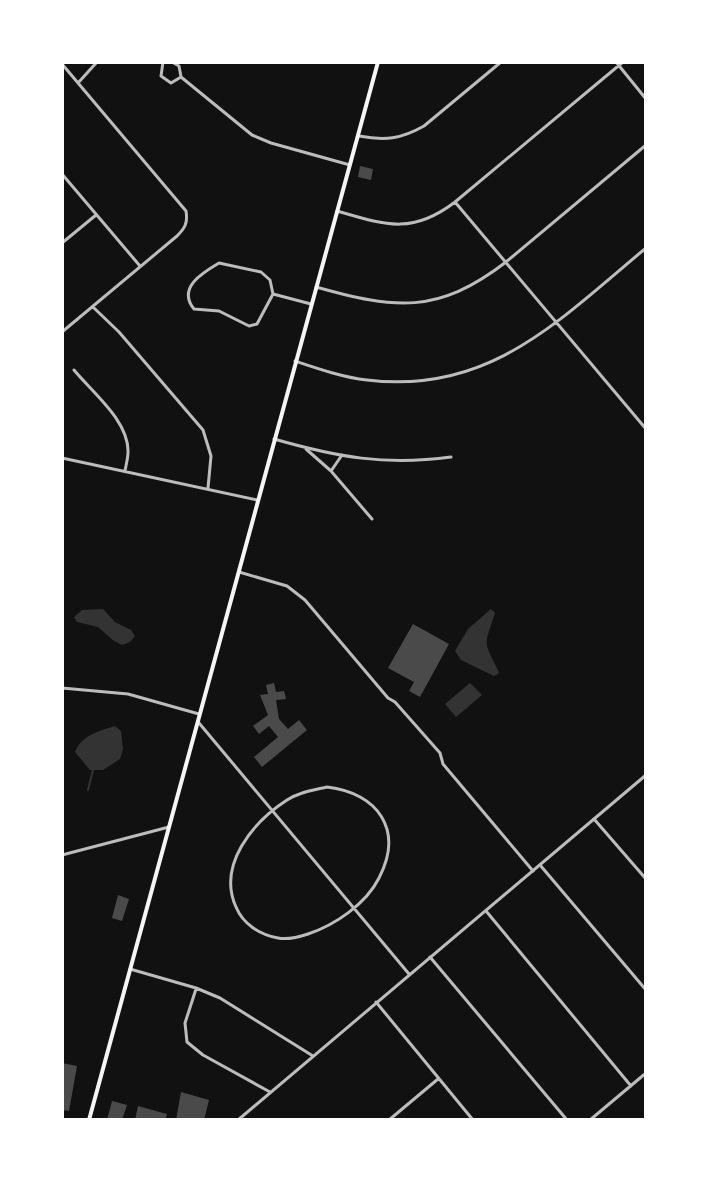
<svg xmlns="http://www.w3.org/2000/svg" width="708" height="1182" font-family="'Asap Condensed',sans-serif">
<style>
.water{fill:#333}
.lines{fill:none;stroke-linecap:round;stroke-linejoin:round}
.stream{stroke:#333;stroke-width:2}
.building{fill:#4a4a4a}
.minor{stroke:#bcbcbc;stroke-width:3}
.tertiary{stroke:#bcbcbc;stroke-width:3}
.secondary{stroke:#f5f5f5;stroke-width:4}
</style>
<rect width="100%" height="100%" fill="#111"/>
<!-- water -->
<path class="water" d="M 103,609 L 115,622 L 131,630 L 135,636 L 130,642 L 122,645 L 114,641 L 98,627 L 77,622 L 74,617 L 82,610 Z
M 491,609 L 495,613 C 485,645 482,639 498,670 L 499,673 L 494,676 L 461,660 L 455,651 L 468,629 Z
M 470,683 L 482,695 L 456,717 L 445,704 Z
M 115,726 L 121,731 L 123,749 L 120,759 L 103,770 L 90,770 L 75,752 C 82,735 99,731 115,726 Z"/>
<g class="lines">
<!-- stream -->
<path class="stream" d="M 88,790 L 93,770"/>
</g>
<!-- building -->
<path class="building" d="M 360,166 L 373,169 L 371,180 L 358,177 Z
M 413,624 L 449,644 L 420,697 L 409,691 L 414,682 L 388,668 Z
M 274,683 L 276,692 L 284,691 L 286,699 L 276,700 L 279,719 L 288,729 L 299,720 L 307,730 L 262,767 L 254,757 L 278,737 L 269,726 L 259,734 L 253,726 L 268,715 L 260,695 L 268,694 L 266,685 Z
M 118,895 L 129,899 L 122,921 L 112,918 Z
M 62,1063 L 77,1066 L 69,1111 L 62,1110 Z
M 181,1092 L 209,1100 L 204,1120 L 176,1120 Z
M 112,1101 L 127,1105 L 122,1120 L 107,1120 Z
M 138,1106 L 167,1114 L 165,1120 L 135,1120 Z"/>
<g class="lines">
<!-- minor -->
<path class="minor" d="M 163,62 L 161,76 L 171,83 L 181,77
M 172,62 L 179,66 L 181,77 L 252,135 L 271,143 L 350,165
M 616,62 L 646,99
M 62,64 L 186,211 C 188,223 185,228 177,236 L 62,332
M 78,83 L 97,62
M 359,136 C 385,141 401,139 424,126 L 501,62
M 62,174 L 140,266
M 455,202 L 646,429
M 337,211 C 385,225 412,235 455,202 L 623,62
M 62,243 L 96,215
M 219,263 L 261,272 L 270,280 L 273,294 L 257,324 L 249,326 L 219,311 L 194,309 C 177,288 202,273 219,263 Z
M 316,287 C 395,309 437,315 506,262 L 646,145
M 273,294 L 311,304
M 94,308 L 119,332 L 203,430 L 211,456 L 208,488
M 295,361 C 319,369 342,377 367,380 C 490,395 559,320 646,248
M 74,370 C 92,392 129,421 128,452 C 128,458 126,465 125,471
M 274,439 C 337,457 385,466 451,457
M 306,449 L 331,471 L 372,519
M 62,458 L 257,500
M 331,471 L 342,455
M 239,572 L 287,586 L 305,600 L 388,698 L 395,702 L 440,753 L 443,764 L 533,871
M 62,688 L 128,694 L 199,714
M 199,723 L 409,974
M 327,787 C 378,793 404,830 379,878 C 366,904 335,925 308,934 C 299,937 288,940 278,938 C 260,935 243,924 236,907 C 217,865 253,822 287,800 C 299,792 314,790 327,787 Z
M 594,819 L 646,879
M 62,855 L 169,827
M 540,865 L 646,990
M 486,911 L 631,1086
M 430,957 L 567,1120
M 130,969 L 196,988 L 220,998 L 313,1056
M 196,989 L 185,1023 L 187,1042 L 203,1055 L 270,1092
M 376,1002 L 473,1120
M 389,1120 L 438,1079
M 590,1120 L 646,1073"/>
<!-- tertiary -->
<path class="tertiary" d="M 238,1120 L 646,775"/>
<!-- secondary -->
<path class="secondary" d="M 89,1120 L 378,62"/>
</g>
<!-- border -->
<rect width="708" height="1182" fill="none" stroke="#ffffff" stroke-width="128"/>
</svg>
